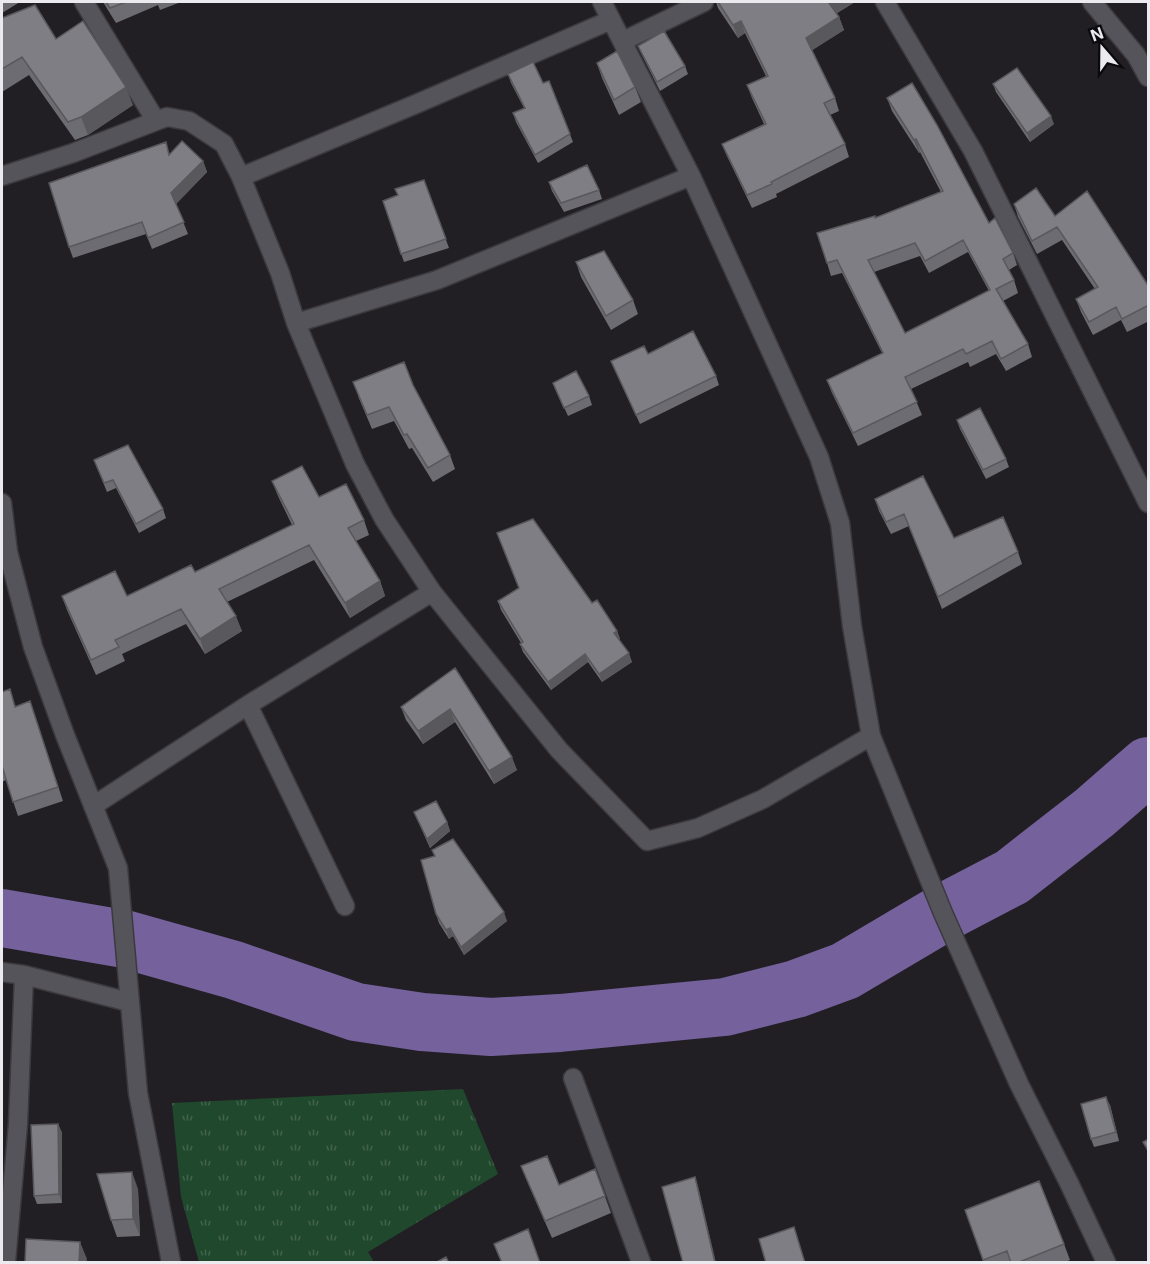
<svg xmlns="http://www.w3.org/2000/svg" width="1150" height="1264" font-family="Inter,sans-serif">
<style>
.park{fill:url(#park-tufts)}
.lines{fill:none;stroke-linecap:round;stroke-linejoin:round}
.river{stroke:#75619c;stroke-width:58}
.minor-casing{stroke:#3c3a3f;stroke-width:21}
.minor{stroke:#55545a;stroke-width:18}
.wall{fill:#6d6c72;fill-rule:evenodd}
.shaded-wall{fill:#59585c}
.building{fill:#7f7e84;stroke:#59585c;stroke-width:1.5;fill-rule:evenodd}
</style>
<defs>
<pattern id="park-tufts" width="24" height="20" patternUnits="userSpaceOnUse" patternTransform="scale(1.5)"><rect width="24" height="20" fill="#20482c"/><path d="M3 7l-1-3M5 7V3M7 7l1-3M15 17l-1-3M17 17v-4M19 17l1-3" fill="none" stroke="#41634b"/></pattern>
</defs>
<rect width="100%" height="100%" fill="#211f24"/>
<!-- park -->
<path class="park" d="M 463,1089 L 498,1174 L 368,1252 L 373,1260 L 371,1262 L 199,1262 L 181,1197 L 172,1103 Z"/>
<g class="lines">
<!-- river -->
<path class="river" d="M 2,918 L 124,939 L 234,970 L 356,1012 L 422,1022 L 491,1027 L 560,1023 L 725,1007 L 796,989 L 845,971 L 943,913 L 1012,877 L 1094,813 L 1148,766"/>
<!-- minor casing -->
<g class="minor-casing">
<path id="minor" d="M 84,2 L 156,121 L 167,117 L 189,121 L 224,144 L 241,177 L 280,273 L 296,323 L 355,464 L 384,519 L 432,592 L 559,750 L 647,841 L 698,828 L 763,799 L 871,736
M 602,2 L 691,176 L 819,457 L 840,523 L 852,626 L 871,736 L 943,913 L 1019,1084 L 1069,1183 L 1106,1262
M 885,2 L 973,151 L 1148,503
M 1092,2 L 1136,55 L 1148,77
M 623,41 L 704,2
M 2,176 L 73,153 L 156,121
M 241,177 L 416,104 L 611,20
M 296,323 L 437,280 L 691,176
M 2,503 L 8,552 L 33,647 L 65,735 L 118,868 L 138,1093 L 171,1262
M 248,705 L 345,906
M 93,806 L 248,705 L 432,592
M 2,972 L 24,975 L 129,1002
M 573,1078 L 641,1262
M 6,1262 L 18,1124 L 24,975"/>
</g>
<!-- minor -->
<use href="#minor" class="minor"/>
</g>
<!-- wall -->
<path class="wall" d="M 2,2 L 20,2 L 2,13 Z
M 103,2 L 181,2 L 160,10 L 158,5 L 116,23 Z
M 716,2 L 855,2 L 837,13 L 839,17 L 844,30 L 812,50 L 835,98 L 839,111 L 830,115 L 845,144 L 849,157 L 776,194 L 777,197 L 752,208 L 727,156 L 722,144 L 764,124 L 752,98 L 747,85 L 766,76 L 745,33 L 738,38 L 718,8 Z
M 2,18 L 56,39 L 133,105 L 88,135 L 75,140 L 29,75 L 2,92 Z
M 638,46 L 685,66 L 688,74 L 660,91 L 642,55 Z
M 597,63 L 635,87 L 641,102 L 619,115 L 602,78 Z
M 508,74 L 543,83 L 549,81 L 573,142 L 538,163 L 516,122 L 513,113 L 524,108 L 511,83 Z
M 993,84 L 1054,124 L 1030,142 L 996,92 Z
M 887,98 L 1013,253 L 1017,265 L 1009,270 L 1014,280 L 1018,293 L 1003,301 L 1028,344 L 1032,357 L 1006,371 L 996,354 L 970,367 L 968,362 L 911,389 L 922,415 L 858,446 L 832,393 L 827,380 L 882,353 L 842,273 L 831,276 L 827,263 L 875,218 L 941,192 L 920,152 L 919,153 L 892,111 ZM 968,252 L 989,291 L 905,333 L 874,272 L 920,256 L 929,273 Z
M 170,154 L 203,161 L 207,172 L 176,204 L 188,234 L 152,249 L 146,234 L 73,258 L 69,247 Z
M 424,180 L 449,248 L 404,262 L 383,201 L 398,196 L 395,189 Z
M 549,182 L 599,190 L 602,199 L 564,212 L 552,191 Z
M 1014,204 L 1055,216 L 1149,287 L 1149,321 L 1127,332 L 1121,320 L 1093,335 L 1081,312 L 1076,299 L 1095,289 L 1062,240 L 1037,254 L 1018,217 Z
M 576,262 L 633,300 L 638,314 L 611,330 L 581,277 Z
M 648,354 L 716,376 L 719,385 L 640,424 L 611,361 Z
M 553,383 L 589,396 L 592,405 L 568,416 Z
M 413,385 L 450,455 L 455,469 L 433,482 L 412,448 L 409,449 L 394,421 L 372,429 L 358,396 Z
M 957,420 L 1006,459 L 1009,467 L 986,479 L 960,429 Z
M 94,460 L 163,509 L 166,518 L 139,533 L 116,488 L 107,492 Z
M 272,481 L 319,497 L 364,520 L 369,535 L 356,541 L 380,581 L 385,596 L 350,618 L 314,560 L 227,602 L 242,631 L 205,654 L 186,624 L 122,654 L 125,661 L 96,675 L 67,610 L 62,596 L 127,596 L 195,572 L 292,525 L 278,496 Z
M 875,499 L 954,538 L 1018,552 L 1022,564 L 942,609 L 909,526 L 891,534 L 879,511 Z
M 498,601 L 592,603 L 617,631 L 620,639 L 619,640 L 632,662 L 602,682 L 588,662 L 551,690 L 523,652 L 520,644 L 521,643 L 501,610 Z
M 455,668 L 517,770 L 494,784 L 455,722 L 423,744 L 406,720 L 401,707 Z
M 2,692 L 16,706 L 30,701 L 63,801 L 18,816 L 6,780 L 2,782 Z
M 414,812 L 447,822 L 450,831 L 430,848 Z
M 432,850 L 507,921 L 464,955 L 453,936 L 449,939 L 439,923 L 436,914 L 435,857 Z
M 1110,1105 L 1119,1141 L 1094,1147 L 1091,1139 Z
M 58,1124 L 62,1133 L 62,1203 L 37,1204 L 34,1196 Z
M 521,1166 L 559,1185 L 595,1169 L 611,1213 L 552,1238 L 528,1183 Z
M 138,1189 L 140,1236 L 117,1237 L 111,1220 Z
M 965,1210 L 1064,1244 L 1070,1260 L 1063,1263 L 984,1263 Z"/>
<!-- shaded-wall -->
<path class="shaded-wall" d="M 831,2 L 855,2 L 834,15 L 829,3 Z
M 839,17 L 844,30 L 811,51 L 806,38 Z
M 741,21 L 745,33 L 738,38 L 733,25 Z
M 126,87 L 133,105 L 88,135 L 81,117 Z
M 1051,116 L 1054,124 L 1030,142 L 1027,133 Z
M 916,139 L 920,152 L 919,153 L 914,140 Z
M 203,161 L 207,172 L 175,205 L 171,193 Z
M 380,581 L 385,596 L 350,618 L 345,603 Z
M 236,616 L 242,631 L 205,654 L 200,639 Z
M 617,631 L 620,639 L 617,641 L 614,633 Z
M 629,653 L 632,662 L 602,682 L 599,674 Z
M 585,654 L 588,662 L 551,690 L 548,682 Z
M 450,709 L 455,722 L 423,744 L 418,731 Z
M 512,757 L 517,770 L 494,784 L 489,771 Z
M 447,822 L 450,831 L 430,848 L 427,839 Z
M 504,912 L 507,921 L 464,955 L 461,947 Z
M 450,928 L 453,936 L 449,939 L 446,930 Z
M 1106,1097 L 1110,1105 L 1119,1141 L 1116,1132 Z
M 58,1124 L 62,1133 L 62,1203 L 59,1194 Z
M 132,1172 L 138,1189 L 140,1236 L 133,1219 Z
M 695,1177 L 698,1186 L 716,1263 L 715,1263 Z
M 80,1242 L 87,1259 L 86,1263 L 79,1263 Z"/>
<!-- building -->
<path class="building" d="M 106,2 L 126,2 L 110,8 Z
M 718,2 L 831,2 L 829,3 L 839,17 L 806,38 L 835,98 L 824,103 L 845,144 L 771,182 L 772,184 L 747,195 L 722,144 L 766,124 L 747,85 L 768,76 L 741,21 L 733,25 Z
M 35,5 L 56,39 L 83,21 L 126,87 L 81,117 L 68,122 L 22,57 L 2,69 L 2,18 Z
M 664,31 L 685,66 L 657,82 L 638,46 Z
M 617,51 L 635,87 L 614,100 L 597,63 Z
M 533,62 L 543,83 L 549,81 L 570,134 L 535,155 L 513,113 L 525,108 L 508,74 Z
M 1017,68 L 1051,116 L 1027,133 L 993,84 Z
M 912,83 L 937,125 L 989,223 L 995,218 L 1013,253 L 1003,259 L 1014,280 L 996,289 L 1028,344 L 1001,359 L 992,341 L 966,354 L 963,349 L 905,377 L 917,402 L 853,433 L 827,380 L 883,353 L 837,260 L 827,263 L 817,233 L 875,216 L 875,218 L 943,191 L 916,139 L 914,140 L 887,98 ZM 963,240 L 990,290 L 905,333 L 868,260 L 915,243 L 925,261 Z
M 182,141 L 203,161 L 171,193 L 184,222 L 148,238 L 142,222 L 69,247 L 49,183 L 166,142 L 169,155 Z
M 587,165 L 599,190 L 561,203 L 549,182 Z
M 424,180 L 446,239 L 401,254 L 383,201 L 398,195 L 395,189 Z
M 1036,188 L 1055,216 L 1087,191 L 1149,287 L 1149,305 L 1122,319 L 1116,307 L 1089,322 L 1076,299 L 1098,287 L 1057,227 L 1032,241 L 1014,204 Z
M 604,251 L 633,300 L 606,316 L 576,262 Z
M 693,331 L 716,376 L 636,415 L 611,361 L 644,346 L 648,354 Z
M 404,362 L 413,385 L 450,455 L 428,468 L 407,434 L 404,435 L 389,407 L 367,415 L 353,382 Z
M 576,371 L 589,396 L 564,408 L 553,383 Z
M 980,408 L 1006,459 L 983,470 L 957,420 Z
M 128,445 L 163,509 L 136,524 L 113,480 L 104,483 L 94,460 Z
M 302,466 L 319,497 L 346,484 L 364,520 L 348,528 L 380,581 L 345,603 L 309,545 L 219,589 L 236,616 L 200,639 L 181,609 L 115,640 L 119,647 L 91,660 L 62,596 L 115,571 L 127,596 L 191,565 L 195,572 L 294,524 L 272,481 Z
M 923,476 L 954,538 L 1003,517 L 1018,552 L 938,597 L 904,514 L 886,522 L 875,499 Z
M 533,519 L 592,603 L 597,600 L 617,631 L 614,633 L 629,653 L 599,674 L 585,654 L 548,682 L 520,644 L 523,642 L 498,601 L 519,588 L 497,533 Z
M 455,668 L 512,757 L 489,771 L 450,709 L 418,731 L 401,707 Z
M 10,689 L 15,707 L 30,701 L 58,787 L 13,802 L 2,766 L 2,692 Z
M 436,801 L 447,822 L 427,839 L 414,812 Z
M 453,839 L 504,912 L 461,947 L 450,928 L 446,930 L 436,914 L 421,860 L 435,856 L 432,850 Z
M 1106,1097 L 1116,1132 L 1091,1139 L 1081,1104 Z
M 58,1124 L 59,1194 L 34,1196 L 31,1125 Z
M 1149,1139 L 1149,1152 L 1143,1142 Z
M 547,1156 L 559,1185 L 595,1169 L 605,1196 L 545,1221 L 521,1166 Z
M 132,1172 L 133,1219 L 111,1220 L 97,1174 Z
M 695,1177 L 715,1263 L 683,1263 L 662,1187 Z
M 1039,1181 L 1064,1244 L 1017,1263 L 1011,1263 L 1007,1251 L 983,1260 L 965,1210 Z
M 794,1227 L 805,1263 L 766,1263 L 759,1239 Z
M 528,1229 L 540,1263 L 502,1263 L 494,1244 Z
M 26,1239 L 80,1242 L 79,1263 L 25,1263 Z
M 446,1257 L 449,1263 L 435,1263 Z"/>
<!-- border -->
<rect width="1150" height="1264" fill="none" stroke="#ebeaee" stroke-width="6"/>
<!-- north arrow -->
<g transform="translate(1102 48) rotate(340)" stroke="#0a0a0c" stroke-width="4.5" paint-order="stroke">
<path d="M0-4.5L10 22L0 15L-10 22Z" fill="#ebeaee"/>
<text y="-9" font-size="16" font-weight="bold" text-anchor="middle" fill="#ebeaee">N</text>
</g>
</svg>
